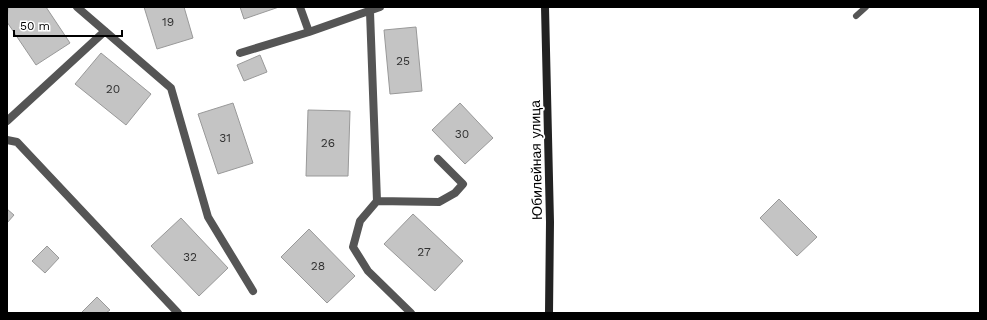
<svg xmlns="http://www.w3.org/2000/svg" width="987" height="320" font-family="'Work Sans',sans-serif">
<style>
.building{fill:#c4c4c4;stroke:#999}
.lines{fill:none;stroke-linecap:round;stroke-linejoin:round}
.service{stroke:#555;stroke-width:6}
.minor{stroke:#555;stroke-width:8}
.secondary{stroke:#222;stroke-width:8}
.labels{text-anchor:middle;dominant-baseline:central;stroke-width:3.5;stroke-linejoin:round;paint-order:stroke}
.number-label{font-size:12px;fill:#313131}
.street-label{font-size:14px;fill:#000;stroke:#fff}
</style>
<rect width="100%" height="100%" fill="#fff"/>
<!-- building -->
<path class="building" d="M 8,7 L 46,7 L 70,43 L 36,65 L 7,22 Z
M 144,7 L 184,7 L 193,38 L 157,49 Z
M 240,7 L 279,7 L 244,19 Z
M 416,27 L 422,91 L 390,94 L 384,30 Z
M 101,53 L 151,94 L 126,125 L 75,84 Z
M 260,55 L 267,72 L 244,81 L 237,65 Z
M 233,103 L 253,163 L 218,174 L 198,114 Z
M 460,103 L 493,138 L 465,164 L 432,130 Z
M 308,110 L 350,111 L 348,176 L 306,176 Z
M 779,199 L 817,237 L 797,256 L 760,218 Z
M 7,209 L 14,215 L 7,223 Z
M 413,214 L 463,261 L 435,291 L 384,244 Z
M 181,218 L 228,268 L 199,296 L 151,246 Z
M 309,229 L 355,276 L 327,303 L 281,257 Z
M 47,246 L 59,258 L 45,273 L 32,261 Z
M 97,297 L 110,310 L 106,313 L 81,313 Z"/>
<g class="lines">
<!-- service -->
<path class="service" d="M 856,16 L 866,7"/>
<!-- minor -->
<path class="minor" d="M 77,7 L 171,88 L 208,217 L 253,291
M 300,7 L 309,32
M 370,12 L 377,201 L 360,221 L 353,247 L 368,271 L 411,313
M 240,53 L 309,32 L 380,7
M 7,121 L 105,31
M 7,140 L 17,142 L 178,313
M 377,201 L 439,202 L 455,193 L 463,184 L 438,159"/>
<!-- secondary -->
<path class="secondary" d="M 545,7 L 550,222 L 549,313"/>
</g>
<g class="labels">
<!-- number labels -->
<g class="number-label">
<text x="168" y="22">19</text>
<text x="403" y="61">25</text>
<text x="113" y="89">20</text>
<text x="462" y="134">30</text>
<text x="225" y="138">31</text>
<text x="328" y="143">26</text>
<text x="424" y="252">27</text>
<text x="190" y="257">32</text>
<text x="318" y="266">28</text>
</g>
<!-- street labels -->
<g class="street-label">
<text transform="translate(536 160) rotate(-91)">Юбилейная улица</text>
</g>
</g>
<!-- border -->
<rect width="987" height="320" fill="none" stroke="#000000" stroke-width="16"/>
<!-- scale -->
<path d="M14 30v6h108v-6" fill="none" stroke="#000000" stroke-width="2"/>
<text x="20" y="30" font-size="12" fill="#000000" stroke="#ffffff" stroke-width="3" paint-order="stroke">50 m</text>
</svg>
